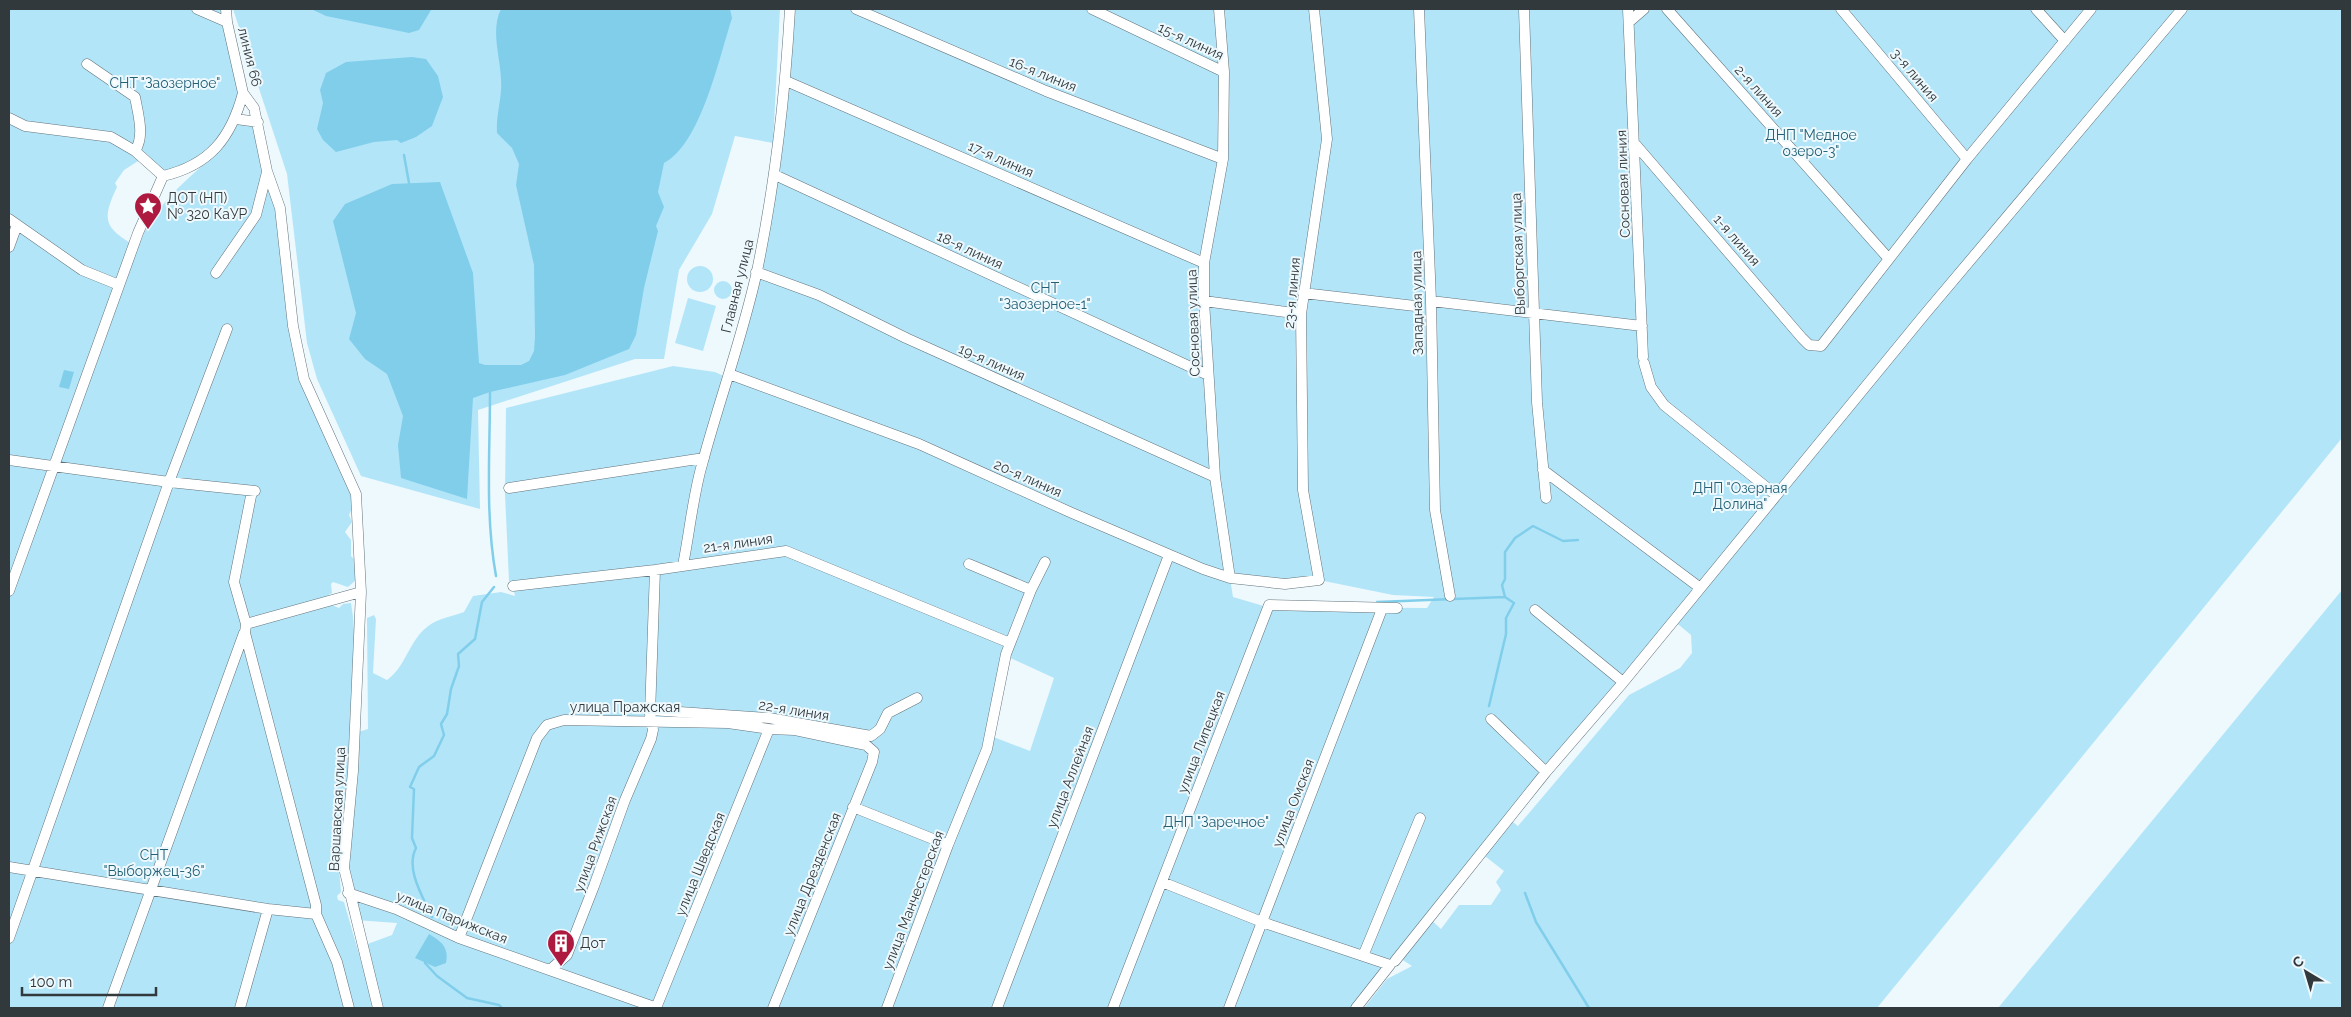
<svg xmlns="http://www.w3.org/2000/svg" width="2351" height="1017" font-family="Raleway,sans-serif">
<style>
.green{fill:#b3e5f9;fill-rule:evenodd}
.water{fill:#81ceeb}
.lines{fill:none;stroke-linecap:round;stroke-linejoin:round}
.stream{stroke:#81ceeb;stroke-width:2.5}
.street-casing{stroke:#63737a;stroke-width:11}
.street{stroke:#fff;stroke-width:10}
.labels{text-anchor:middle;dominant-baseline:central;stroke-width:4;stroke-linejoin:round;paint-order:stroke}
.street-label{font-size:14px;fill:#32393c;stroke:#eef9fe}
.park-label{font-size:14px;fill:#236075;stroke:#eef9fe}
.poi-label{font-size:14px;fill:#32393c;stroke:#eef9fe;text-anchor:start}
</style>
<rect width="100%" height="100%" fill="#eef9fe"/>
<!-- green -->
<path class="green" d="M 9,9 L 226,9 L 243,93 L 238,119 L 258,124 L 275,192 L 304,379 L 353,484 L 353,506 L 349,515 L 352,522 L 345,532 L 351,540 L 351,556 L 356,561 L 356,580 L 348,587 L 333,582 L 331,584 L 332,593 L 320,600 L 339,608 L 343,604 L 351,603 C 357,637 354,671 353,706 C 350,760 346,815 339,869 L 341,892 L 337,896 L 338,900 L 344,902 L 365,975 L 369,975 L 362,946 L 392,935 L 397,923 L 355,920 L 347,886 L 355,733 L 368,729 L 367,618 L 374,615 L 376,619 L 373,673 L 387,680 C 405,668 409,641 427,627 C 436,619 453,616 464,612 L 473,596 L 501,592 L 515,596 L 513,586 L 509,581 L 505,494 L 506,408 L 673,366 L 715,372 L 728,378 L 756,272 L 790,9 L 2342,9 L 2342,438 L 1877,1008 L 1364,1008 L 1387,979 L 1412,966 L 1398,957 L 1356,1008 L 9,1008 ZM 212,157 C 182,184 152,208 138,248 C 106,228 100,223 117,187 L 115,183 L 124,170 L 143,158 L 163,176 L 185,171 ZM 1230,578 L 1319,580 L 1393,595 L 1434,597 L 1427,608 L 1267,607 L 1233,597 ZM 1673,620 L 1691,635 L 1692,653 L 1680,668 L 1629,695 L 1518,826 L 1509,819 ZM 1006,656 L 1054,678 L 1030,751 L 991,736 ZM 1481,853 L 1504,871 L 1496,882 L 1501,890 L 1491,905 L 1459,905 L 1441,929 L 1429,918 Z
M 233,9 L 780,9 L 773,143 L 735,136 L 712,214 L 679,270 L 664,359 L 635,359 L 478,410 L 480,509 L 361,476 L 317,379 L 307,343 L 287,174 Z
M687 279a13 13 0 1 1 26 0a13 13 0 1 1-26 0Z
M714 290a9 9 0 1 1 18 0a9 9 0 1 1-18 0Z
M 688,298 L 716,306 L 703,351 L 675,343 Z
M 2342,590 L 2342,1008 L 1998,1008 Z"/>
<!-- water -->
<path class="water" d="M 311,9 L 431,9 L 431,10 L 419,30 L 409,33 L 326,16 Z
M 501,9 L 730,9 L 732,18 C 719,58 701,144 664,163 L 658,192 L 664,207 L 656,226 L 658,231 L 644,288 L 636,335 L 629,349 L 565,375 L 490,392 L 473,398 L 467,499 L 401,478 L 398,445 L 403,416 L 387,374 L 365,359 L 349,339 L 356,313 L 333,221 L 345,204 L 392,184 L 440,182 L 473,273 L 479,363 L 485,365 L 521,365 L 529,361 L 534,351 L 535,337 L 534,265 L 516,185 L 519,164 L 512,148 L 497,133 C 496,118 500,105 501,90 C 503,63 489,33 501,9 Z
M 412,57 L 426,59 L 438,76 L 443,97 L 432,126 L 416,137 L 401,143 L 397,140 L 374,142 L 336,152 L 323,140 L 317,129 L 323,103 L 320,90 L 326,73 L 346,62 Z
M 64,370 L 74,372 L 69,389 L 59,387 Z
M 429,934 C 442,942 449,947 446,963 L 435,967 L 415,958 Z"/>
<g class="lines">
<!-- stream -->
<path class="stream" d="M 404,155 L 409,183
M 490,392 C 490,454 485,515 496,576
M 1377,602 L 1505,597
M 1489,706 L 1506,634 L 1506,618 L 1514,603 L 1505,597 L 1502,585 L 1505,579 L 1505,552 L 1515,538 L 1533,526 L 1563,541 L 1578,540
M 1525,893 L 1536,922 L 1589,1008
M 432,917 C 423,897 405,869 416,848 L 412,838 L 414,789 L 410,787 L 419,767 L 434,756 L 444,735 L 441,724 L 447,714 L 451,689 L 459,666 L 458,654 L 475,639 L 482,602 L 494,587
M 426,960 L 425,963 L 437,976 L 467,998 L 499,1005 L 502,1008"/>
<!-- street casing -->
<g class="street-casing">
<path id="street" d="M 197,9 L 227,22
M 226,9 L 227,22 L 243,93 L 254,108 L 267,171 L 280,208 L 293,326 L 304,379 L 356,494 L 361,592 L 353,771 L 344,868 L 378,1008
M 856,9 L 1046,91 L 1223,159
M 1092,9 L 1224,72
M 1219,9 L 1224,72 L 1223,159 L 1204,263 L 1204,301 L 1215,477 L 1230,578
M 1419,9 L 1431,301 L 1435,510 L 1450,596
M 1524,9 L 1537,402 L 1546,498
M 1628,9 L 1643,357
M 1667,9 L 1889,259
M 1841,9 L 1967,159
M 2036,9 L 2065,41
M 1629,22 L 1644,9
M 87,64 L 135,97 C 138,114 145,136 135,151
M 786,81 L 1204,263
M 9,118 L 25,126 L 111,137 L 135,151 L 163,176
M 236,119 L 258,122
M 1636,145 L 1802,338 L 1809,345 L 1821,346 L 1967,159 L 2091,9
M 775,175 L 1208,375
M 163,176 C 210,165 231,138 243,93
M 9,219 L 82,270 L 119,285
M 9,247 L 17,225
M 756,272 L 819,295 L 906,338 L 1215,477
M 216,273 L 256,215 L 267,172
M 1303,293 L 1415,306
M 1204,301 L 1301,314
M 1431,301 L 1642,326
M 1644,363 L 1651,387 L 1664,405 L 1776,495
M 729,374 L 919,444 L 1072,513 L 1203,569 L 1230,578 L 1285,584 L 1319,580 L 1303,490 L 1301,314 L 1327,139 L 1314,9
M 9,460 L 169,482 L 255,491
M 1543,470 L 1699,587
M 509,488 L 704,458
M 252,491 L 234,582 L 246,624 L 245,633 L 316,905 L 316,914 L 337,962 L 349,1008
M 969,564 L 1031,590
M 683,565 C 690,530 693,494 703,461 C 720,398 743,335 757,271 C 775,184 785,97 790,9
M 513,586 L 655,570 L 786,551 L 1010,643
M 9,591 L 138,233 L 163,176
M 1535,610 L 1623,682
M 246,624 L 361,592
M 650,710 L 769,718 L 871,736 L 880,729 L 888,713 L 917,698
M 1491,719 L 1546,772
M 853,807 L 948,845
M 9,867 L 268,909 L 316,914
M 1162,882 L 1262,922 L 1390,965 L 1356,1008
M 348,893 L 396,909 L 459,938 L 657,1008
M 9,938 L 169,482 L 227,329
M 459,938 L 537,738 L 547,725 L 564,720 L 728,723 L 769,729 L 795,730 L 866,745 L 874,752 L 872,762 L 773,1008
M 1363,956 L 1420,818
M 1395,961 L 1546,772 L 1621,685 L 1925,314 L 2182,9
M 551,969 L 567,955 L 594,886 L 625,800 L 651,739 L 653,730 L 650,714 L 655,570
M 108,1008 L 244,633
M 240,1008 L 268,909
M 656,1008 L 769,729
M 887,1008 L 948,845 L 987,749 L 1006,654 L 1031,590 L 1045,562
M 997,1008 L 1169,555
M 1113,1008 L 1269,605 L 1397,608
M 1229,1008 L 1382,609"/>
</g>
<!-- street -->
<use href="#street" class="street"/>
</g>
<!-- icons -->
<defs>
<g id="sight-pin" transform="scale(1.4375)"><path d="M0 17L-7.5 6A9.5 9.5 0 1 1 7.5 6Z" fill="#ae1a3f" stroke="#eef9fe"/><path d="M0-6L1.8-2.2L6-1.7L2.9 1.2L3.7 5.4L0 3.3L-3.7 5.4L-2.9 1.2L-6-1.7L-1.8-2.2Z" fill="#fff"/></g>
<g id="building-pin" transform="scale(1.4375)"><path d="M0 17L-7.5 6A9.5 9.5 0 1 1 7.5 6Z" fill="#ae1a3f" stroke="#eef9fe"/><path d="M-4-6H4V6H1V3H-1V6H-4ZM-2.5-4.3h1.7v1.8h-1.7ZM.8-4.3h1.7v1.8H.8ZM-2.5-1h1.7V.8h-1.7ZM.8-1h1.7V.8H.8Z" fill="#fff"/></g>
</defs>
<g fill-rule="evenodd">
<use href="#sight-pin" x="148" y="206"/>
<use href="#building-pin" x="561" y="943"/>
</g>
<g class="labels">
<!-- street labels -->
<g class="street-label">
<text transform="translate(1191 41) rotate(25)">15-я линия</text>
<text transform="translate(250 57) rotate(76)">линия 66</text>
<text transform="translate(1043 74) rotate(22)">16-я линия</text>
<text transform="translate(1915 75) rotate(50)">3-я линия</text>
<text transform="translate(1759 91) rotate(48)">2-я линия</text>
<text transform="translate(1001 159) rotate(24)">17-я линия</text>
<text transform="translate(1623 184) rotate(-92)">Сосновая линия</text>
<text transform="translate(1737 240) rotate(49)">1-я линия</text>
<text transform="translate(970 250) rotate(25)">18-я линия</text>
<text transform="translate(1518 254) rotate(-92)">Выборгская улица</text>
<text transform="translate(737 286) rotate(-76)">Главная улица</text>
<text transform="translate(1292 293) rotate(-85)">23-я линия</text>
<text transform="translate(1417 303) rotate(-91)">Западная улица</text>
<text transform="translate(1193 323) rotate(-92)">Сосновая улица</text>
<text transform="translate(992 362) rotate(24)">19-я линия</text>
<text transform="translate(1028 478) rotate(24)">20-я линия</text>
<text transform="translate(738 543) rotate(-8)">21-я линия</text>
<text x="625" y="707">улица Пражская</text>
<text transform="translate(794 710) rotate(9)">22-я линия</text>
<text transform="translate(1201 742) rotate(-69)">улица Липецкая</text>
<text transform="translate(1070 777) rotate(-69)">улица Аллейная</text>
<text transform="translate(1293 803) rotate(-69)">улица Омская</text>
<text transform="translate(337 809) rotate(-87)">Варшавская улица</text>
<text transform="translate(595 844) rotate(-70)">улица Рижская</text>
<text transform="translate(700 864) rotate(-68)">улица Шведская</text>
<text transform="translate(812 874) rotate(-68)">улица Дрезденская</text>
<text transform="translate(913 900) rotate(-69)">улица Манчестерская</text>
<text transform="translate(452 917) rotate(22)">улица Парижская</text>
</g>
<!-- park labels -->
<g class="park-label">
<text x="165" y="83">СНТ "Заозерное"</text>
<text x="1811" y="135">ДНП "Медное<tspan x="1811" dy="16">озеро-3"</tspan></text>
<text x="1045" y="288">СНТ<tspan x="1045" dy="16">"Заозерное-1"</tspan></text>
<text x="1740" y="488">ДНП "Озерная<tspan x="1740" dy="16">Долина"</tspan></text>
<text x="1216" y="822">ДНП "Заречное"</text>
<text x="154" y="855">СНТ<tspan x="154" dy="16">"Выборжец-36"</tspan></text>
</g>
<!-- poi labels -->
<g class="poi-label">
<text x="167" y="198">ДОТ (НП)<tspan x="167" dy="16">№ 320 КаУР</tspan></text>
<text x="580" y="943">Дот</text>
</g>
</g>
<!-- border -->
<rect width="2351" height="1017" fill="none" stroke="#32393c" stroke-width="20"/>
<!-- north arrow -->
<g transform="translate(2306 972) rotate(322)" stroke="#eef9fe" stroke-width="4" paint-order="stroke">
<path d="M0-4L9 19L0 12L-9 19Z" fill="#32393c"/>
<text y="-8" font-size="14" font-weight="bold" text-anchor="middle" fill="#32393c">С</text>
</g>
<!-- scale -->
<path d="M22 987v8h134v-8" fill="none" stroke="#32393c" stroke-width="2.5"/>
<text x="30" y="987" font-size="15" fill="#32393c" stroke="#eef9fe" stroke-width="4" paint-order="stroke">100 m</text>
</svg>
